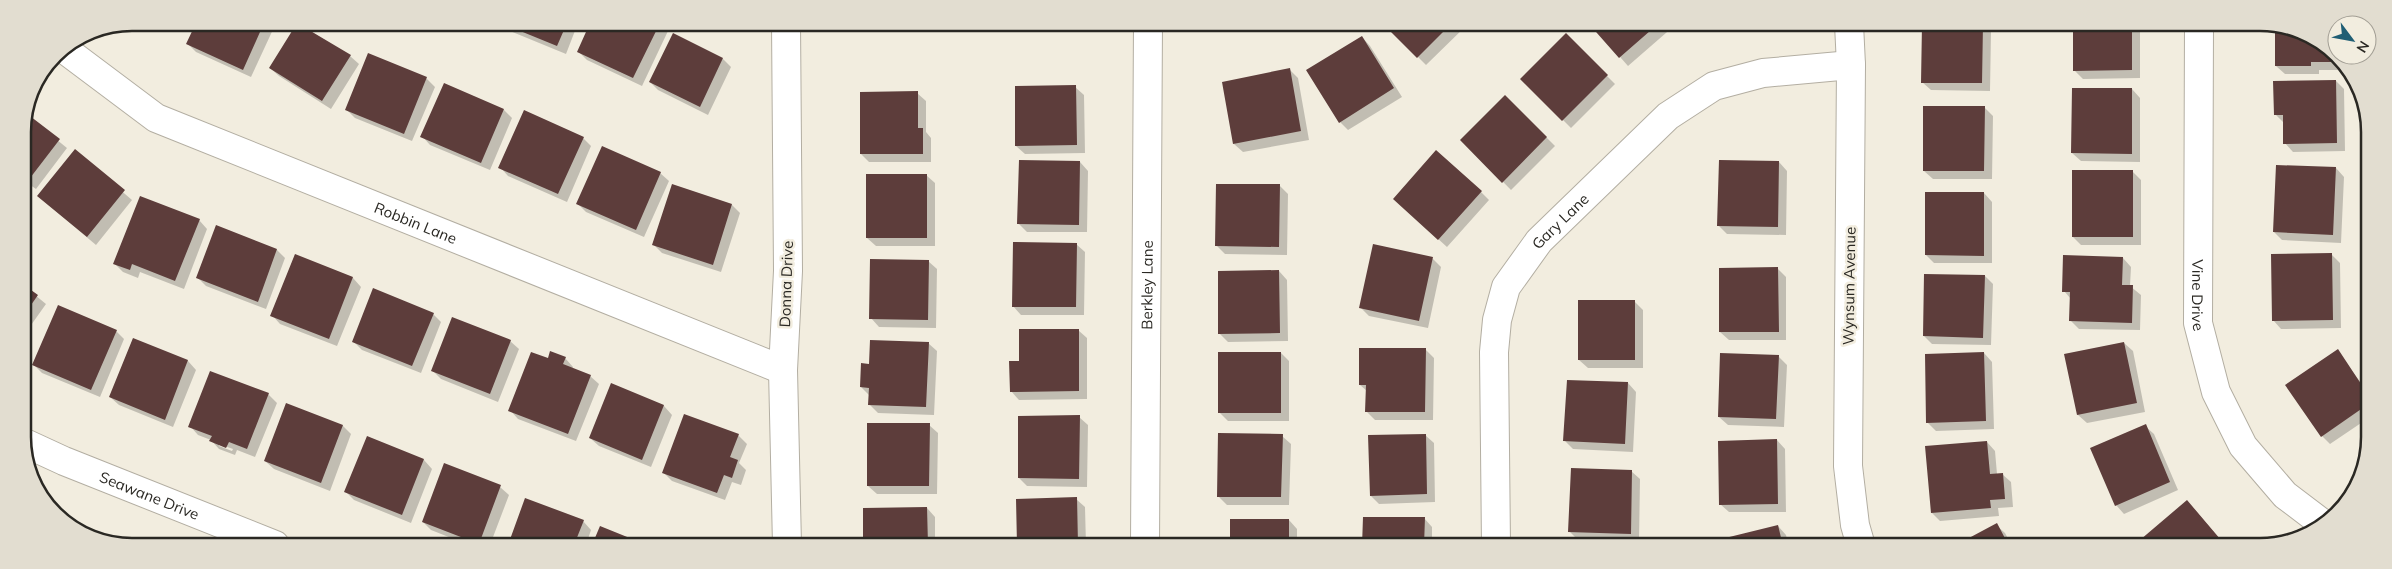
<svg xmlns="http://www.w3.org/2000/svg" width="2392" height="569" font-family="Mulish,sans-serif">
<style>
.shadow{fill:#0003;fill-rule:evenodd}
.building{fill:#5d3d3b}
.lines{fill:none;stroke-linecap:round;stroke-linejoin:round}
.minor-casing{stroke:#b3aea2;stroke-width:30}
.minor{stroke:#fff;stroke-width:28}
.labels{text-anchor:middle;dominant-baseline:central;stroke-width:5;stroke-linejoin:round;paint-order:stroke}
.street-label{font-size:15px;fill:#2a2823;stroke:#f2eddf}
.rim{fill:none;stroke:#2a2823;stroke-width:2.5}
</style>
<rect width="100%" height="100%" fill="#f2eddf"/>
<!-- shadow -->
<path class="shadow" d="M 160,23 L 175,23 L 170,30 Z
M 197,23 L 276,23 L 251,77 L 196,52 L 188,44 Z
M 298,23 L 350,56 L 359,64 L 331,109 L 279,76 L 270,68 Z
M 502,23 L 578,23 L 566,54 L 510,31 Z
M 592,23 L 661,23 L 668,31 L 642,86 L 587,60 L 578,51 Z
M 1385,24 L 1468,24 L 1426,65 Z
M 1591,24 L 1672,24 L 1674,26 L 1628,66 Z
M 1923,24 L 1984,24 L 1991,31 L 1990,91 L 1931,90 L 1922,82 Z
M 2074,24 L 2140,24 L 2140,78 L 2083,79 L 2074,70 Z
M 2276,25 L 2281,25 L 2337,55 L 2339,70 L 2319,70 L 2319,74 L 2285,74 L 2276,66 Z
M 1566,35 L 1615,84 L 1571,128 L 1522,79 Z
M 1362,37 L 1370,46 L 1402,97 L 1348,130 L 1340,122 Z
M 723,59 L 731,67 L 708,115 L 658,90 L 650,82 Z
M 1289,69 L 1298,78 L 1309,140 L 1243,152 L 1234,144 Z
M 426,78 L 435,87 L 412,141 L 355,118 L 346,109 Z
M 2336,81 L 2344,89 L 2345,151 L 2293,152 L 2285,143 L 2284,123 L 2275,114 Z
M 1075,87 L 1084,95 L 1085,153 L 1025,154 L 1016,146 Z
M 2132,89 L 2140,98 L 2140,162 L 2081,161 L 2072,153 Z
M 917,93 L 926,101 L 926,132 L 931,138 L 931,162 L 869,162 L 861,154 Z
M 1505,96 L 1555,146 L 1511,190 L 1462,140 Z
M 1984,107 L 1993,116 L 1992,179 L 1933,179 L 1924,171 Z
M 504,110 L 512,118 L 490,170 L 430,145 L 422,136 Z
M 25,114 L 67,148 L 36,189 L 23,180 L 23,126 Z
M 583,138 L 591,146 L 567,202 L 508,176 L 500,167 Z
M 75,151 L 132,200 L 96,245 L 38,196 Z
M 1080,162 L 1088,171 L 1087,232 L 1027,232 L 1018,223 Z
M 1779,162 L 1787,171 L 1786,235 L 1727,234 L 1718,225 Z
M 2336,168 L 2344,177 L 2341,243 L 2282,240 L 2274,232 Z
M 2132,171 L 2141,180 L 2141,245 L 2081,245 L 2073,237 Z
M 660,173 L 669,181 L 644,237 L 586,212 L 578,204 Z
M 926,175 L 935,183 L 935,246 L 876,246 L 867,238 Z
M 1279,185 L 1288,194 L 1287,255 L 1225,254 L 1217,246 Z
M 673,186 L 732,205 L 740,213 L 721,272 L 662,253 L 654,245 Z
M 1481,192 L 1489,200 L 1447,247 L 1403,207 Z
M 1984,193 L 1992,202 L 1992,263 L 1934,263 L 1926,255 Z
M 199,220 L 207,229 L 184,289 L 140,272 L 138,278 L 123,272 L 114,263 Z
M 217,227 L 277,250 L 285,258 L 266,309 L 206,286 L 198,278 Z
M 1076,244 L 1085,252 L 1084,315 L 1021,315 L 1013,306 Z
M 1374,246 L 1433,259 L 1441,267 L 1428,328 L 1369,316 L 1360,307 Z
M 2331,254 L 2340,263 L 2341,328 L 2281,329 L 2273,320 Z
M 295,255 L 353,278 L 361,287 L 337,346 L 280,324 L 272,315 Z
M 2123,258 L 2131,267 L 2130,286 L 2141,295 L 2140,330 L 2079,329 L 2070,320 L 2071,299 L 2064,291 Z
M 928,261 L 937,269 L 936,328 L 879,327 L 871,318 Z
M 1777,268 L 1786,277 L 1786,340 L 1729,340 L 1720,332 Z
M 1279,271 L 1287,280 L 1288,341 L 1228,342 L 1219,333 Z
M 1985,276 L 1993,284 L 1991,345 L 1932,344 L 1924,336 Z
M 24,286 L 46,304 L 24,335 Z
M 1634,301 L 1643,310 L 1643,368 L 1588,368 L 1579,360 Z
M 433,314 L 441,322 L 421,373 L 362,350 L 353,341 Z
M 1078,330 L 1087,338 L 1087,399 L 1019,400 L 1011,391 L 1020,363 Z
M 116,331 L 124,339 L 100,397 L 42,373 L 34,365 Z
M 133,339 L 188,361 L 196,370 L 173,427 L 119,405 L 110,397 Z
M 510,341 L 519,349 L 498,402 L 441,379 L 433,371 Z
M 928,343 L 937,351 L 934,415 L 878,413 L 870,405 L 870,396 L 861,387 L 870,365 Z
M 2124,343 L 2133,351 L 2145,412 L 2087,423 L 2078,415 L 2066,355 Z
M 1425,349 L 1434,358 L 1433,420 L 1375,420 L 1367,412 L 1367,391 L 1360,385 Z
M 2337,351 L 2367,391 L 2367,419 L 2330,444 L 2322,436 Z
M 1281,353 L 1289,361 L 1289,421 L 1228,421 L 1219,412 Z
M 1984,353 L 1992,362 L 1994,429 L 1936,431 L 1927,422 Z
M 1778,356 L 1787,365 L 1784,427 L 1728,425 L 1719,417 Z
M 565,358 L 573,367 L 572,369 L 590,376 L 599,384 L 576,441 L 518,419 L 510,410 L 549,360 Z
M 1628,383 L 1636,392 L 1633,452 L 1573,449 L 1565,441 Z
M 611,385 L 664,406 L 672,415 L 651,467 L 599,446 L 590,438 Z
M 268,394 L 277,403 L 255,457 L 237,450 L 235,455 L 219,449 L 211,440 L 198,435 L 190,426 ZM 219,444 L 233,449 L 232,451 L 219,446 Z
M 287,405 L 343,426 L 351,434 L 330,491 L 274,469 L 265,461 Z
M 1079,417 L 1088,425 L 1087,487 L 1027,486 L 1019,478 Z
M 929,425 L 938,433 L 937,494 L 877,494 L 868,486 Z
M 2145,426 L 2154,434 L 2178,490 L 2124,514 L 2116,505 Z
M 738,435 L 747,444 L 739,463 L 746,470 L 741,485 L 732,482 L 725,500 L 672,481 L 663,472 Z
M 1425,435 L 1434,443 L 1435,502 L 1379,504 L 1371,496 Z
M 1282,436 L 1291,444 L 1289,505 L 1227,505 L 1218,496 Z
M 367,438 L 424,460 L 432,469 L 411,523 L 354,500 L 346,492 Z
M 1777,440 L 1785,449 L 1786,512 L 1729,512 L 1720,504 Z
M 1987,442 L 1995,451 L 1997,474 L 2002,474 L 2011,482 L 2013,507 L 1998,508 L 1999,516 L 1940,521 L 1932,513 Z
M 445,465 L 500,487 L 509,495 L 490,545 L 469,545 L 431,530 L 423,522 Z
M 1631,471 L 1640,479 L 1639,542 L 1578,540 L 1570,532 Z
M 1076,499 L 1085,507 L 1086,545 L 1018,545 L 1017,500 Z
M 927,508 L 935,517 L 935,545 L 864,545 L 864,509 Z
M 2195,510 L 2226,546 L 2147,546 L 2141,540 Z
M 1424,518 L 1432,527 L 1432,546 L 1364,546 Z
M 1232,520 L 1289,520 L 1297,529 L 1297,545 L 1232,545 Z
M 583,521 L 591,530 L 586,545 L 509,545 Z
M 1996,525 L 2005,533 L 2012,546 L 1956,546 Z
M 1778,526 L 1786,535 L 1789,546 L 1716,546 Z"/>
<!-- building -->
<path class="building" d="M 196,23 L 264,23 L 243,70 L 186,44 Z
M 297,23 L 351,55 L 322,101 L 269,68 Z
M 501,23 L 567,23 L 557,46 Z
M 590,23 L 660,23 L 633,78 L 577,52 Z
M 1383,24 L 1451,24 L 1417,58 Z
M 1589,24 L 1658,24 L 1619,58 Z
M 1922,24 L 1983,24 L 1982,83 L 1921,83 Z
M 2073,24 L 2132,24 L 2132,70 L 2073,71 Z
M 2275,25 L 2281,25 L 2331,51 L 2331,62 L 2311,62 L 2311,66 L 2275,66 Z
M 673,33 L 723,58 L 700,107 L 649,82 Z
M 1566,33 L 1608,75 L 1562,121 L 1520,79 Z
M 1362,36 L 1394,88 L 1339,123 L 1306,70 Z
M 368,53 L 427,77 L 404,134 L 345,110 Z
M 1290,68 L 1301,131 L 1233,144 L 1222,82 Z
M 2336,80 L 2337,143 L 2283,144 L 2283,115 L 2274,115 L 2273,81 Z
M 444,83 L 504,109 L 481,163 L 420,137 Z
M 1076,85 L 1077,145 L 1015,146 L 1015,86 Z
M 2072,88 L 2132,88 L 2132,154 L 2071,153 Z
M 918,91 L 918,128 L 923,128 L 923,154 L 860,154 L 860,92 Z
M 1505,95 L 1547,137 L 1502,183 L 1460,140 Z
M 1923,106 L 1985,106 L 1984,171 L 1923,171 Z
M 524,110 L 584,137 L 558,194 L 498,168 Z
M 26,113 L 60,139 L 27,182 L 23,179 L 23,126 Z
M 602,146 L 661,172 L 636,230 L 576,204 Z
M 75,149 L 125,190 L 87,237 L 37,196 Z
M 1436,150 L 1482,191 L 1438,240 L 1393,199 Z
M 1019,160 L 1080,161 L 1079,225 L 1017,224 Z
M 1719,160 L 1779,161 L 1778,227 L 1717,226 Z
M 2276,165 L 2336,167 L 2333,235 L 2273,232 Z
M 2072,170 L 2133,170 L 2133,237 L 2072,237 Z
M 866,174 L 927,174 L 927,238 L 866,238 Z
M 672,184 L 732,204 L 713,265 L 652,245 Z
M 1216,184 L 1280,184 L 1279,247 L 1215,246 Z
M 1925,192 L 1984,192 L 1984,256 L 1925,255 Z
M 140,196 L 200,219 L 175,281 L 132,264 L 130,270 L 113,264 Z
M 216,225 L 277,249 L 258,302 L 196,278 Z
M 1013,242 L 1077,243 L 1076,307 L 1012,307 Z
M 1373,244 L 1433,257 L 1419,321 L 1359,308 Z
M 2332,253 L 2333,320 L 2272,321 L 2271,254 Z
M 295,254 L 353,277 L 329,339 L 270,316 Z
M 2063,255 L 2123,257 L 2122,285 L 2133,285 L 2132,323 L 2069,321 L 2070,292 L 2062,292 Z
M 870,259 L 929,260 L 928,320 L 869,319 Z
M 1778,267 L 1779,332 L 1719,332 L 1719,268 Z
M 1279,270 L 1280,333 L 1218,334 L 1218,271 Z
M 1924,274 L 1985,275 L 1983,338 L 1923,336 Z
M 24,285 L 38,295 L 24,315 Z
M 373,288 L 434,313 L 412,366 L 352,342 Z
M 1578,300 L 1635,300 L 1635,360 L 1578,360 Z
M 58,305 L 117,330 L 91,390 L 32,365 Z
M 452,317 L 511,340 L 490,394 L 431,371 Z
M 1019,329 L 1079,329 L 1079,391 L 1010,392 L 1009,361 L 1019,361 Z
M 133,338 L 188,360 L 165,420 L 109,397 Z
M 870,340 L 929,342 L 926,407 L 868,405 L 869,388 L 860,387 L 861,363 L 869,364 Z
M 2124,342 L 2137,403 L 2077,415 L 2064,354 Z
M 1359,348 L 1426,348 L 1425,412 L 1365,412 L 1366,385 L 1359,385 Z
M 2338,349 L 2367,393 L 2367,405 L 2321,437 L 2285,385 Z
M 550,351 L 566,357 L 563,364 L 591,375 L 568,434 L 508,411 L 531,352 L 548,358 Z
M 1218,352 L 1281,352 L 1281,413 L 1218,413 Z
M 1984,352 L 1986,421 L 1926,423 L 1925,354 Z
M 1720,353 L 1779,355 L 1776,419 L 1718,417 Z
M 210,371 L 269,393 L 247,449 L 229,442 L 226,448 L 209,441 L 212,436 L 188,427 Z
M 1567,380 L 1628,382 L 1625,444 L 1563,441 Z
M 611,383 L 664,405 L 642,460 L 589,438 Z
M 286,403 L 343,425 L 321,483 L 264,461 Z
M 684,414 L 739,434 L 730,457 L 738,460 L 732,478 L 724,475 L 717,493 L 662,473 Z
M 1080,415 L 1079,479 L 1018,478 L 1018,416 Z
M 867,423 L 930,423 L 929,486 L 867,486 Z
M 2146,424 L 2170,482 L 2115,506 L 2090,448 Z
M 1218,433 L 1283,434 L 1281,497 L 1217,497 Z
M 1426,434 L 1427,494 L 1370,496 L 1368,435 Z
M 367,436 L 424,459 L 402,515 L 344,492 Z
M 1777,439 L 1778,504 L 1719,505 L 1718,441 Z
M 1987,441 L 1990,474 L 2003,473 L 2005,499 L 1990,500 L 1991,508 L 1931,513 L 1925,446 Z
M 2367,445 L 2367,458 L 2365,461 L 2359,457 Z
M 444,463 L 501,485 L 479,544 L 422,522 Z
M 1571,468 L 1632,470 L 1631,534 L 1568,532 Z
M 1077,497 L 1078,545 L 1017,545 L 1016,499 Z
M 525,498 L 584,520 L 574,545 L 508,545 Z
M 2187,500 L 2226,546 L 2145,546 L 2140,540 Z
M 927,507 L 928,545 L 863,545 L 863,508 Z
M 1363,517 L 1425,517 L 1424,546 L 1362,546 Z
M 1230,519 L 1289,519 L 1289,545 L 1230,545 Z
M 1997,523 L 2009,546 L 1954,546 Z
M 1778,525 L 1783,546 L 1714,546 L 1713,541 Z
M 600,526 L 647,545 L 592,545 Z"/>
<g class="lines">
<!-- minor casing -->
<g class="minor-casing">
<g id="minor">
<path d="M 786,23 L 788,271 L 783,370 L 787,545"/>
<path d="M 1849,24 L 1851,65 L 1848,466 L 1855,525 L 1861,546"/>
<path id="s1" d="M 2199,24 L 2198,323 L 2216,392 L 2243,446 L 2285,495 L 2322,523"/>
<path id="s2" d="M 64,49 L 156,118 L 783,370"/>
<path id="s3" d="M 25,443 L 64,461 L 275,545"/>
<path id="s4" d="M 1145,545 L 1148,23"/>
<path id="s5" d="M 1496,546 L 1494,352 L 1497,320 L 1506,287 L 1539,241 L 1668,116 L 1714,86 L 1763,73 L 1851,65"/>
</g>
</g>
<!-- minor -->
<use href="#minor" class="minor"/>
</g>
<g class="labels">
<!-- street labels -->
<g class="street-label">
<text stroke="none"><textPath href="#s5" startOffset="346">Gary Lane</textPath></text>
<text stroke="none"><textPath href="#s2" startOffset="395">Robbin Lane</textPath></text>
<text transform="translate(786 284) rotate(-88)">Donna Drive</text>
<text stroke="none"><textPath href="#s4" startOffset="260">Berkley Lane</textPath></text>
<text transform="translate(1849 286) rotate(-89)">Wynsum Avenue</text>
<text stroke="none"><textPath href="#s1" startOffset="271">Vine Drive</textPath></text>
<text stroke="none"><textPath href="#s3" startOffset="135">Seawane Drive</textPath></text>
</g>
</g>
<!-- crop -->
<path d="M0 0H2392V569H0ZM132 31H2260A101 101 0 0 1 2361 132V437A101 101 0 0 1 2260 538H132A101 101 0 0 1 31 437V132A101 101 0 0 1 132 31Z" fill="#e2ddd0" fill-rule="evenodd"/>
<path class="rim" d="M132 31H2260A101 101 0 0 1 2361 132V437A101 101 0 0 1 2260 538H132A101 101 0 0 1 31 437V132A101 101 0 0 1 132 31Z"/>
<!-- north arrow -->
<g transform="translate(2352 40) rotate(122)"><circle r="24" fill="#f2eddf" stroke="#a29e94"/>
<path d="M0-4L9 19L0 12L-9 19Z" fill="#205e74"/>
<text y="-8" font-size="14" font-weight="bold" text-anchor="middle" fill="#2a2823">N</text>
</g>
</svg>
